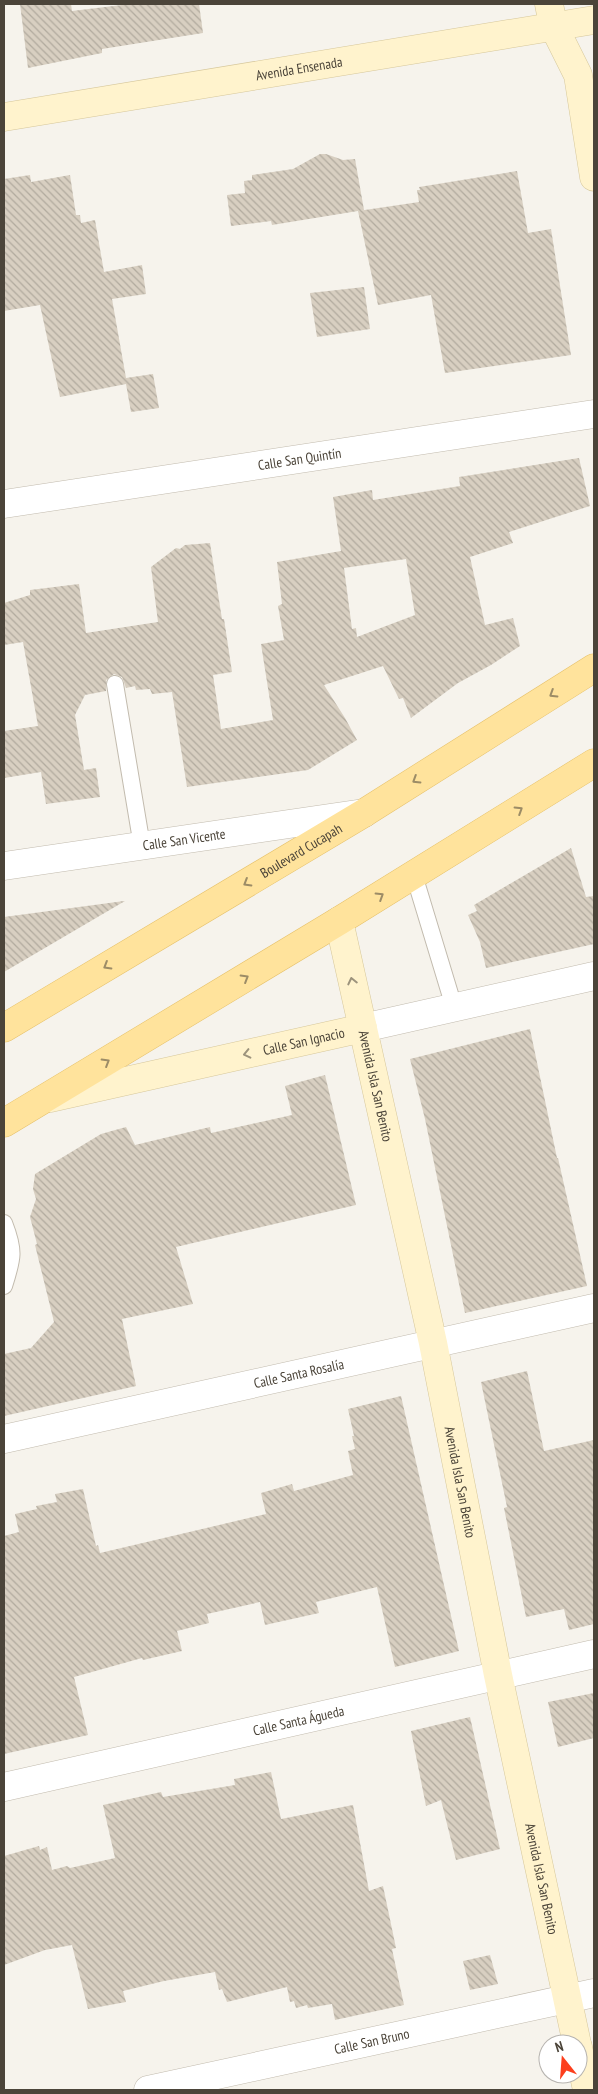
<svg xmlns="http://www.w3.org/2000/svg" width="598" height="2094" font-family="'PT Sans Narrow',sans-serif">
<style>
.building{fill:url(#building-back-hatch);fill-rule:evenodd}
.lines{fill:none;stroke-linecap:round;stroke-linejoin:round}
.lane-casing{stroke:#c2bbae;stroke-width:18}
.street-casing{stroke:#c2bbae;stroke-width:29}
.secondary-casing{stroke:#d6c79b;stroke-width:29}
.primary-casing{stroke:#e6c16a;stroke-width:29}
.lane{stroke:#fff;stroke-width:16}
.street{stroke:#fff;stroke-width:28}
.secondary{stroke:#fff3cd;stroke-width:28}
.primary{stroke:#ffe39c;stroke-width:28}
.oneway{stroke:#9c8c66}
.oneway2{stroke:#9c937c}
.labels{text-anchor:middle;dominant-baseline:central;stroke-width:5;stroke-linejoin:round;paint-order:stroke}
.street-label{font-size:14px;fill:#4b4439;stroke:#fff}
</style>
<defs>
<pattern id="building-back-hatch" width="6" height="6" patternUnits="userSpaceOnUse" patternTransform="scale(1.25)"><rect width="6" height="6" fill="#d8cfc1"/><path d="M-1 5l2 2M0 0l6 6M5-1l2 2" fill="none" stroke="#b1aa9e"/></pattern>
</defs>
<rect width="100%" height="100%" fill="#f6f3ec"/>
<!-- building -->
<path class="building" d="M 20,4 L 71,4 L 72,11 L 130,4 L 199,4 L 203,33 L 102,49 L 102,53 L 28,68 Z
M 320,154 L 326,154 L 343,160 L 355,159 L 364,210 L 272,225 L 271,221 L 231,226 L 227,195 L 245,193 L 244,181 L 252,180 L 252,175 L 293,169 Z
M 517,171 L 528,233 L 551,229 L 571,355 L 445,373 L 431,295 L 378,305 L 358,211 L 419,202 L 417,190 L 420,190 L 419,187 Z
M 30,175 L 31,182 L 70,175 L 76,215 L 80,215 L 81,223 L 95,220 L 104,272 L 142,265 L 146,294 L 112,299 L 126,378 L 153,374 L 159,408 L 131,412 L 126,384 L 60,397 L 40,305 L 4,311 L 4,179 Z
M 364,287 L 370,329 L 317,337 L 310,293 Z
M 579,458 L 590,506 L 509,532 L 513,543 L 470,557 L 485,625 L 513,618 L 520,646 L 491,665 L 458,683 L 411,718 L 403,698 L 399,699 L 383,666 L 324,685 L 345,718 L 357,740 L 308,770 L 187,787 L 172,692 L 152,694 L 150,689 L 136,690 L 135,686 L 126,688 L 122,677 L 114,674 L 106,680 L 106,691 L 85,695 L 75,715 L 84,770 L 96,768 L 100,797 L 46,804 L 41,772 L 4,778 L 4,731 L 38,726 L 23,642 L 4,645 L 4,603 L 30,595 L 30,590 L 79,584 L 86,633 L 158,622 L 151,567 L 176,548 L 180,549 L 185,545 L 210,543 L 222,619 L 224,619 L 232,672 L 213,675 L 221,729 L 273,720 L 261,644 L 284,640 L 278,606 L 282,604 L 277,562 L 341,551 L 333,497 L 372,490 L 373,500 L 460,486 L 459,477 ZM 406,559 L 415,615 L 357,637 L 356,628 L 352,629 L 344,568 Z
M 571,848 L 586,897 L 594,896 L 594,944 L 486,968 L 480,942 L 468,915 L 477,911 L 474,905 Z
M 124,901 L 125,901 L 4,972 L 4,917 Z
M 530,1029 L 557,1158 L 558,1158 L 587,1286 L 465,1313 L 425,1119 L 410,1059 Z
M 325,1075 L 356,1205 L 176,1247 L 193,1304 L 122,1319 L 136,1386 L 4,1416 L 4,1354 L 31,1348 L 54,1322 L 35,1245 L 37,1244 L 30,1217 L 36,1199 L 33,1189 L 35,1174 L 101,1134 L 126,1127 L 135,1145 L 210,1127 L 211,1133 L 292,1115 L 285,1086 Z
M 527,1371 L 544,1451 L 594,1440 L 594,1624 L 569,1630 L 564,1609 L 526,1617 L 504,1508 L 507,1507 L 481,1382 Z
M 401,1396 L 459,1651 L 395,1667 L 377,1587 L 316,1602 L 319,1613 L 265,1625 L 260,1602 L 207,1614 L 209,1623 L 177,1631 L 182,1651 L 143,1660 L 142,1658 L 74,1677 L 88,1735 L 4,1754 L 4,1536 L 19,1532 L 15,1514 L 37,1509 L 36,1506 L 57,1502 L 55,1494 L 83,1489 L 96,1546 L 98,1545 L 100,1553 L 266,1514 L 261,1493 L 292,1484 L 294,1491 L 353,1475 L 348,1451 L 355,1449 L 352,1436 L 354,1436 L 348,1409 Z
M 594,1693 L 594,1738 L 558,1747 L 548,1702 Z
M 470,1717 L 500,1849 L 456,1860 L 441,1800 L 426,1806 L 411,1731 Z
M 271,1772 L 281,1819 L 353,1805 L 369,1891 L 383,1886 L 396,1948 L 392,1949 L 404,2005 L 335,2020 L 332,2004 L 308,2008 L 307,2005 L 296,2008 L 294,2001 L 290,2002 L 287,1987 L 227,2002 L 222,1989 L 219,1990 L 215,1972 L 164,1981 L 123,1991 L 126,2002 L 88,2009 L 72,1945 L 45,1950 L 4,1965 L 4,1856 L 39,1846 L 40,1850 L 47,1847 L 52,1870 L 67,1866 L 70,1868 L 115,1858 L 103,1805 L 161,1792 L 163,1797 L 235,1785 L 234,1779 Z
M 490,1955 L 498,1984 L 470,1990 L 463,1961 Z"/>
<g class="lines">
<!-- lane casing -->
<g class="lane-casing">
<path id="lane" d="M 115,684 L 142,846
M 414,875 L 454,1007
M 4,1223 C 15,1251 13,1258 4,1286"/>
</g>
<!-- street casing -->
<g class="street-casing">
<g id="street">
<path id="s1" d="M 4,504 L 594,414"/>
<path id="s2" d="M 4,866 L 364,813"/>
<path d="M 363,1028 L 594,976"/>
<path id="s3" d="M 4,1439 L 594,1308"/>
<path id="s4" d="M 4,1787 L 594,1654"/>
<path id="s5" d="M 148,2090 L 594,1993"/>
</g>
</g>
<!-- secondary casing -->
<g class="secondary-casing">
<g id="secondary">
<path d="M 549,4 L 553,25 L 578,75 L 594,177"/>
<path id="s6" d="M 4,117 L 594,20"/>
<path id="s7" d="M 339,921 L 433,1343 L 498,1675 L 577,2044"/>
<path id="s8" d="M 50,1098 L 363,1028"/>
<path d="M 578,2047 L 587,2090"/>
</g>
</g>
<!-- primary casing -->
<g class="primary-casing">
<g id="primary">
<path id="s9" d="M 4,1028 L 364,813 L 594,668"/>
<path d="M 4,1123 L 339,921 L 594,763"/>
</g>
</g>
<!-- lane -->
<use href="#lane" class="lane"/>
<!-- street -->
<use href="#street" class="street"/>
<!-- secondary -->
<use href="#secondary" class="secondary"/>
<!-- primary -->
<use href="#primary" class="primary"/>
</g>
<!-- one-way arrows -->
<defs><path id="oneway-chevron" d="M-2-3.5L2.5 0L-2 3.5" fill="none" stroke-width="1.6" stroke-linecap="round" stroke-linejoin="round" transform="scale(1.25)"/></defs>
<g class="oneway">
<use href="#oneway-chevron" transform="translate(553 694) rotate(148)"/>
<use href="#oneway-chevron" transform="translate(416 780) rotate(148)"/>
<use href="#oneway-chevron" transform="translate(519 810) rotate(-32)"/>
<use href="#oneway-chevron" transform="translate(247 883) rotate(149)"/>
<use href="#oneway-chevron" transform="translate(380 896) rotate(-32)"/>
<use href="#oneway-chevron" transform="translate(107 966) rotate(149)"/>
<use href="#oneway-chevron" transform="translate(245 978) rotate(-31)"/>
<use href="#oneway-chevron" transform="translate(106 1062) rotate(-31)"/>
</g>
<g class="oneway2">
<use href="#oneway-chevron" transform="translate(352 981) rotate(-103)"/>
<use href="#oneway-chevron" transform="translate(247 1054) rotate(167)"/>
</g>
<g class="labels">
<!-- street labels -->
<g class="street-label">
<text stroke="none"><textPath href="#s6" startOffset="299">Avenida Ensenada</textPath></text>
<text stroke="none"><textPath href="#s1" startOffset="299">Calle San Quintín</textPath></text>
<text stroke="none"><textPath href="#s2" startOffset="182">Calle San Vicente</textPath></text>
<text stroke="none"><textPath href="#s9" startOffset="346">Boulevard Cucapah</textPath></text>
<text stroke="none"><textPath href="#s8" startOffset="260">Calle San Ignacio</textPath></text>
<text stroke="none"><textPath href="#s7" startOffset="169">Avenida Isla San Benito</textPath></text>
<text stroke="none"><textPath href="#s3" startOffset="302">Calle Santa Rosalía</textPath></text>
<text stroke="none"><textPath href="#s7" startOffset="574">Avenida Isla San Benito</textPath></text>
<text stroke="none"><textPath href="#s4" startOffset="302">Calle Santa Águeda</textPath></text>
<text stroke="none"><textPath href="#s7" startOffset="979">Avenida Isla San Benito</textPath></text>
<text stroke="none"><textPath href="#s5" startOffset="229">Calle San Bruno</textPath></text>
</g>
</g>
<!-- border -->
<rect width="598" height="2094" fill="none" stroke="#4b4439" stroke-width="10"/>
<!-- north arrow -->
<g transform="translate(563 2059) rotate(343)"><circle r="24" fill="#ffffff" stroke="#b7b4b0"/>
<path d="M0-4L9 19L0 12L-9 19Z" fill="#fc3f1d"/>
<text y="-8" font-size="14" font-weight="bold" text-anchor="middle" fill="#4b4439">N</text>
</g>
</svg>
